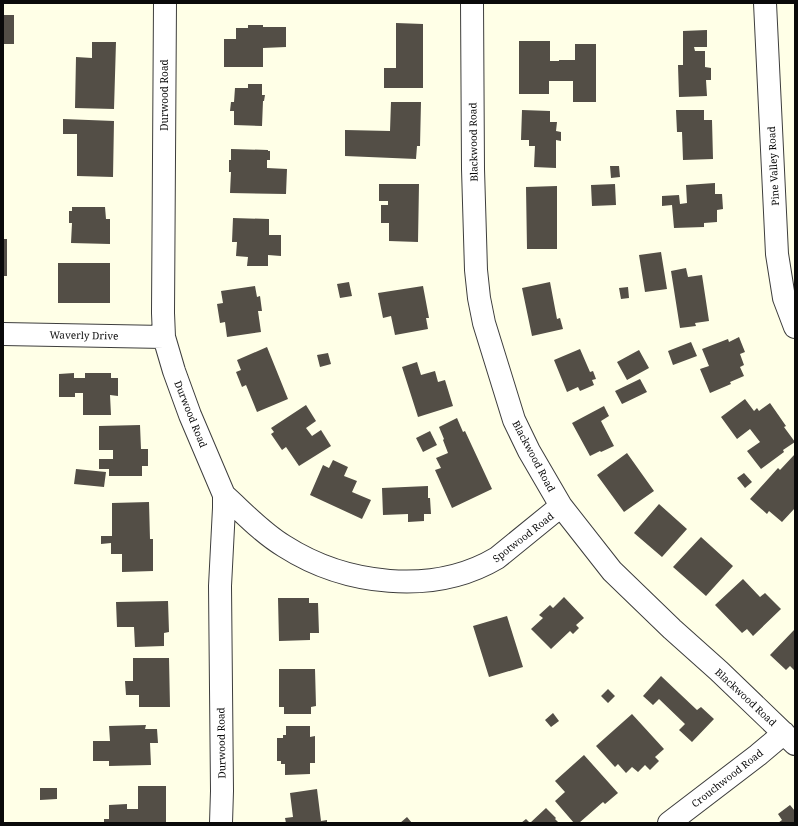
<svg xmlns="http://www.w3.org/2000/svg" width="798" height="826" font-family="'Noto Serif',serif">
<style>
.building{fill:#534e46}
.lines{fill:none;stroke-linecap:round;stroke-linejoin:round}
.minor-casing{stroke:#3d3d3d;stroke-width:24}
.minor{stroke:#fff;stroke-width:22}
.labels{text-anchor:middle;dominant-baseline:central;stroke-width:4;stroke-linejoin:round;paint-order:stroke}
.street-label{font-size:10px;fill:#0a0a0a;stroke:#fff}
</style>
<rect width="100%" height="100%" fill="#ffffe7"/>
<!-- building -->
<path class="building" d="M 3,15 L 14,15 L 14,44 L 3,44 Z
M 396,23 L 423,24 L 423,88 L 384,88 L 384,68 L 396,68 Z
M 248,25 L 263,25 L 263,27 L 286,27 L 286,47 L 263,48 L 263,67 L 224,67 L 224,39 L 236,39 L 236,28 L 248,28 Z
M 707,30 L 707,47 L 694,47 L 695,51 L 705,51 L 705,67 L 711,68 L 711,80 L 706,80 L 707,96 L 679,97 L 678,65 L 683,65 L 683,31 Z
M 519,41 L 550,41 L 550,61 L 559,61 L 559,60 L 575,60 L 575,44 L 596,44 L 596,102 L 573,102 L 573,81 L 549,81 L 549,94 L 519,94 Z
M 92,42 L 116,42 L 114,109 L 75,108 L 76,57 L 92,58 Z
M 248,84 L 262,84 L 262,95 L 265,95 L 264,101 L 263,101 L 262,126 L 234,125 L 234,111 L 230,111 L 231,102 L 234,102 L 235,88 L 248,88 Z
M 391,102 L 421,102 L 420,146 L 417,146 L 416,159 L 345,156 L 345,130 L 390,131 Z
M 522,110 L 550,111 L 550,122 L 557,122 L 556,131 L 561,132 L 561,141 L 556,140 L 556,168 L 534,167 L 535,146 L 529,146 L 529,140 L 521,140 Z
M 676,110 L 704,110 L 704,120 L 712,120 L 713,159 L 683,160 L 682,132 L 677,132 Z
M 63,119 L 114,121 L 113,177 L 77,176 L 77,134 L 63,134 Z
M 231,149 L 268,150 L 268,151 L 270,151 L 270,160 L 267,160 L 267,168 L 287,169 L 286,194 L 230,193 L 231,172 L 229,172 L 229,160 L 231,160 Z
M 610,166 L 619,166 L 620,177 L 611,178 Z
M 715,183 L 715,194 L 722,194 L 723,209 L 717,210 L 717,222 L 704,223 L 704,227 L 674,228 L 672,205 L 662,206 L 662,196 L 679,195 L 680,204 L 687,203 L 686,185 Z
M 379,184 L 419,184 L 418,242 L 389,241 L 389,223 L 381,223 L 381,205 L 388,205 L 388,201 L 379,201 Z
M 615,184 L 616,205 L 592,206 L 591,185 Z
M 557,186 L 557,249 L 527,249 L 526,187 Z
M 72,207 L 105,207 L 106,219 L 110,219 L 110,244 L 71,243 L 72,223 L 69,223 L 69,211 L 72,211 Z
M 233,218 L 269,219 L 269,235 L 281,235 L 281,256 L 268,255 L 268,266 L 247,266 L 248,257 L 236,256 L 237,242 L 232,242 Z
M 3,239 L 7,239 L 7,276 L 3,276 Z
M 661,252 L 667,289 L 645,292 L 639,255 Z
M 58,263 L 110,263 L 110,303 L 58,303 Z
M 686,268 L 688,277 L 702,275 L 709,321 L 695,323 L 696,326 L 680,328 L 671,271 Z
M 349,282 L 352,296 L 340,298 L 337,284 Z
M 550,282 L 557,319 L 560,318 L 563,329 L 532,336 L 522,288 Z
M 255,286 L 257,297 L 260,296 L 262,311 L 258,311 L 261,332 L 227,337 L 225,322 L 220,323 L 217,304 L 223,303 L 221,291 Z
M 423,286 L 429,318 L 426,318 L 428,329 L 395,335 L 391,316 L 383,318 L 378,293 Z
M 628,287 L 629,298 L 621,299 L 619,288 Z
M 739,337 L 745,352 L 740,354 L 744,365 L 740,367 L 744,376 L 730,382 L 731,384 L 710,393 L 700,369 L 709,366 L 702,349 L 728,339 L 729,342 Z
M 691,342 L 697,356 L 673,365 L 668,351 Z
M 267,347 L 288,399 L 257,412 L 246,385 L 242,387 L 236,372 L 241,370 L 237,360 Z
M 580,349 L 590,372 L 593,371 L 596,379 L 592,380 L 594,385 L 580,391 L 578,387 L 567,392 L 554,360 Z
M 639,350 L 649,368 L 627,380 L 617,362 Z
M 328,353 L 331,364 L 320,367 L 317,355 Z
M 417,362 L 421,375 L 435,371 L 438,382 L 445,380 L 453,406 L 418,417 L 402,367 Z
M 74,373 L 74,378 L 85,378 L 85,373 L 111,373 L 111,378 L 118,378 L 118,396 L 110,395 L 111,415 L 83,415 L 83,393 L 75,393 L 75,397 L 59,397 L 59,374 Z
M 640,379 L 647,392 L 622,404 L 615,391 Z
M 745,399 L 754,411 L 757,408 L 759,411 L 770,403 L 786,426 L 784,427 L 795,442 L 783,450 L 784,452 L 761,469 L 747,451 L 760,442 L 750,429 L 737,439 L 721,417 Z
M 306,405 L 316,421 L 306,428 L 312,436 L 321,430 L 331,446 L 299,466 L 286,447 L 282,450 L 271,434 L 274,432 L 271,428 Z
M 604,406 L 609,416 L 601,421 L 614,446 L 601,452 L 600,451 L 590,456 L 572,423 Z
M 457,418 L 463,432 L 465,431 L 492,489 L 452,508 L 435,470 L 441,468 L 436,458 L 448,453 L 443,440 L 444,439 L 439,427 Z
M 140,425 L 141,449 L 148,449 L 148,466 L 142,466 L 142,476 L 109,476 L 109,469 L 99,469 L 99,459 L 113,459 L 113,450 L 99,450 L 99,426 Z
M 430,431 L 437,445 L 423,452 L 416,438 Z
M 627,453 L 654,491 L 624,512 L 597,475 Z
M 795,454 L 795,508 L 782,522 L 769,511 L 767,514 L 750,499 L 778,468 L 780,470 Z
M 333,460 L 348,467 L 344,476 L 357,481 L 352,492 L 371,500 L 362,519 L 310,495 L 323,465 L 329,468 Z
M 76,469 L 106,472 L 104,487 L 74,484 Z
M 744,473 L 752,482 L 745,488 L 737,478 Z
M 428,486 L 428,498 L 430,498 L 431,514 L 424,514 L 424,521 L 408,522 L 408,514 L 383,515 L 382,488 Z
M 149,502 L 150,539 L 153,539 L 153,571 L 122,572 L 122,554 L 111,554 L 111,543 L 101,544 L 101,536 L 112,536 L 112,503 Z
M 659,504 L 687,529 L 662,557 L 634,533 Z
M 701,537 L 733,566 L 706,596 L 673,567 Z
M 743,579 L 760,597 L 765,593 L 781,609 L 753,636 L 747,629 L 742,633 L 715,605 Z
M 564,597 L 584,618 L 576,625 L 579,628 L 573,634 L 570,631 L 551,649 L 531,629 L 543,618 L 539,615 L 550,605 L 553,608 Z
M 278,598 L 309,598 L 309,603 L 318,603 L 319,633 L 310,633 L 310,640 L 279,641 Z
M 168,601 L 169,632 L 164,633 L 164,646 L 135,647 L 134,627 L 117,627 L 116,602 Z
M 507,616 L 523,667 L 489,677 L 473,626 Z
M 795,629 L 795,671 L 790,666 L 786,670 L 770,655 Z
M 133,658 L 169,658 L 170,707 L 139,707 L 139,695 L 126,695 L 125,681 L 133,681 Z
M 279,669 L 315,669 L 316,706 L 311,707 L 311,714 L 284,714 L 284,707 L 279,707 Z
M 661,676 L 697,710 L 701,707 L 714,719 L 692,742 L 679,730 L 685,724 L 659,699 L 653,705 L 643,696 Z
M 608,689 L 615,696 L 608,703 L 601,696 Z
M 553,713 L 559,721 L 551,727 L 545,720 Z
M 632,714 L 664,749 L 655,757 L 659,761 L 650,770 L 645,765 L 638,772 L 632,767 L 626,773 L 618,764 L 615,767 L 596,746 Z
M 146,725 L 145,729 L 157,729 L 158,743 L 150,743 L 151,765 L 109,766 L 109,761 L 93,761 L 93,741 L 110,741 L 109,726 Z
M 286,726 L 310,726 L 310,737 L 315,736 L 315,763 L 310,763 L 310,774 L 285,775 L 285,764 L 281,764 L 281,761 L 277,761 L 277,738 L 283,738 L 283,735 L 286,735 Z
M 584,755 L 618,793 L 605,804 L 603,802 L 579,823 L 574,823 L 555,801 L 565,792 L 555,781 Z
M 138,786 L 166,786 L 166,823 L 104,823 L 104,819 L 109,819 L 109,805 L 127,804 L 127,809 L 138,809 Z
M 40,788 L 57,788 L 57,799 L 40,800 Z
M 317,789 L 321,821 L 327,820 L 327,823 L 286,823 L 285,818 L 293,817 L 290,793 Z
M 790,805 L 795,811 L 795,823 L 778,823 L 782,820 L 778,814 Z
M 546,808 L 556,818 L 555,819 L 559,823 L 521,823 L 526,819 L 530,823 Z
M 407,817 L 412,823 L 400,823 Z"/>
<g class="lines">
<!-- minor casing -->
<g class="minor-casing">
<path id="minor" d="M 165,3 L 163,313 L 164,337 L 174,371 L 190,415 L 224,495 L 224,508 L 220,586 L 222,791 L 221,823
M 472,3 L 473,169 L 476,270 L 479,298 L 484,323 L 514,420 L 529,451 L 561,506 L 612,571 L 672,629 L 719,671 L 795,744
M 765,3 L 777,254 L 784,298 L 795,327
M 3,334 L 164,337
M 224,495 C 243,512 261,532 284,546 C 345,585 433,596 497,558 L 561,506
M 669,823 L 758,755 L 784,733"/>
</g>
<!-- minor -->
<use href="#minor" class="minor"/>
</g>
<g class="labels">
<!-- street labels -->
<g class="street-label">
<text transform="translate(164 95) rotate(-90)">Durwood Road</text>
<text transform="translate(473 142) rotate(-91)">Blackwood Road</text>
<text transform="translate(773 166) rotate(-93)">Pine Valley Road</text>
<text transform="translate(84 335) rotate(1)">Waverly Drive</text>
<text transform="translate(191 414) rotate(68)">Durwood Road</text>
<text transform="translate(534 456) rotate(62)">Blackwood Road</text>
<text transform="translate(523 537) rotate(-38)">Spotwood Road</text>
<text transform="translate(746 697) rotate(43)">Blackwood Road</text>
<text transform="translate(221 743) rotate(-91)">Durwood Road</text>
<text transform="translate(727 778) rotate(-38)">Crouchwood Road</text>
</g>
</g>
<!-- border -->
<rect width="798" height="826" fill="none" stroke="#0a0a0a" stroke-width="8"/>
</svg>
